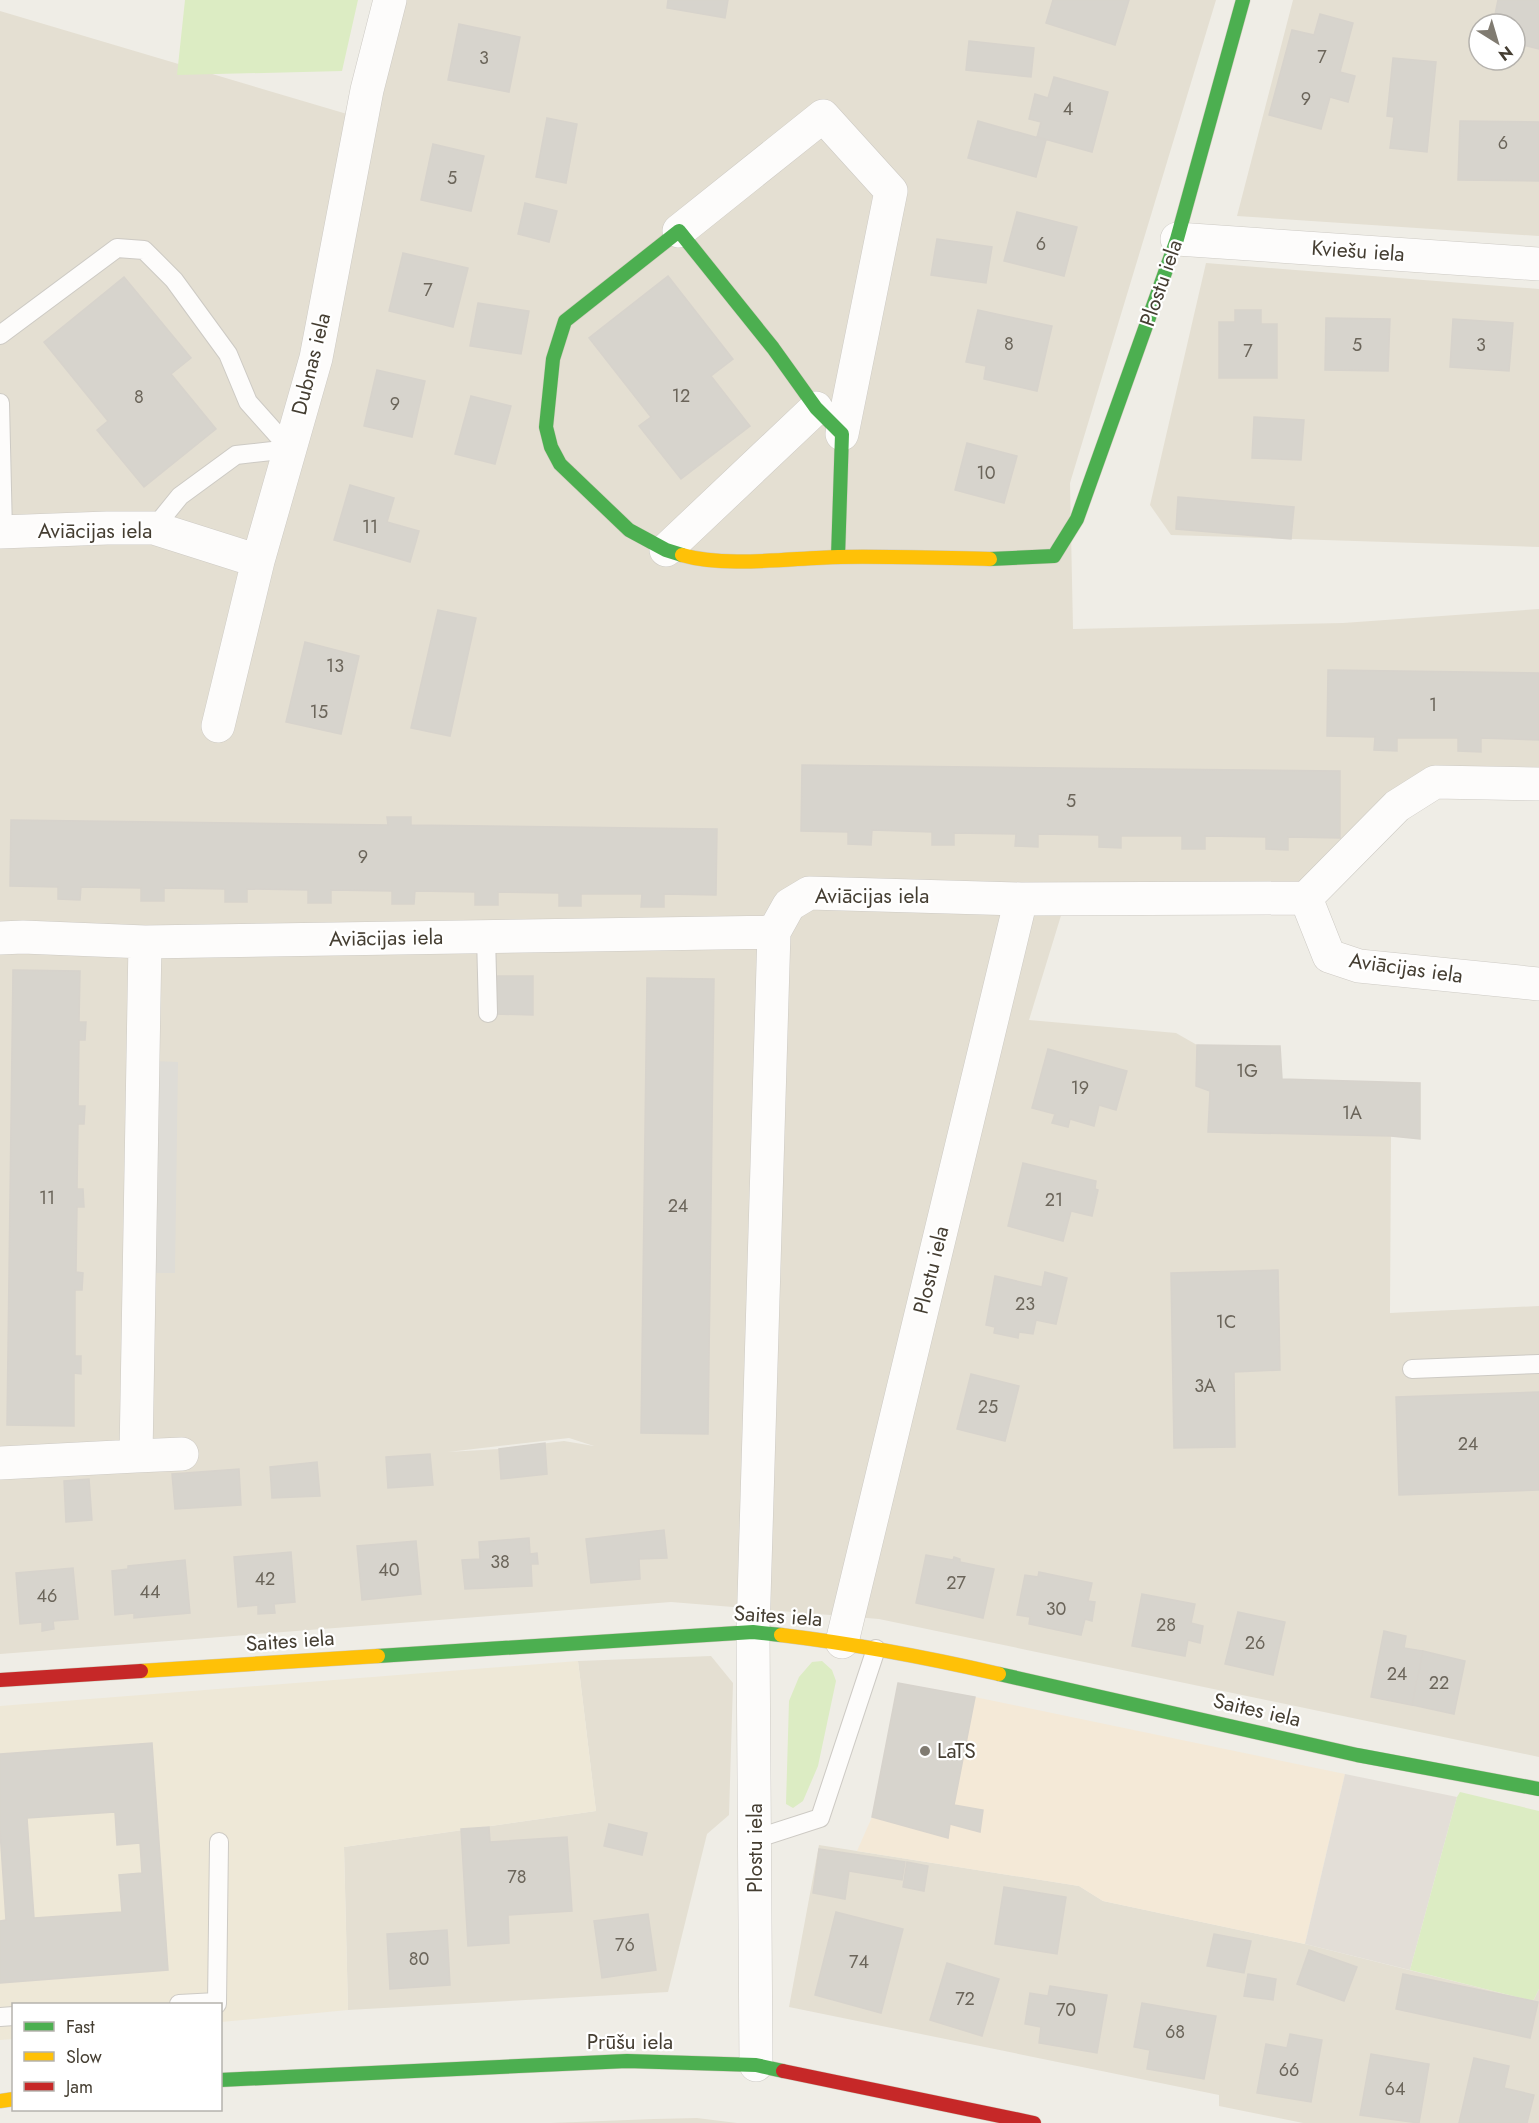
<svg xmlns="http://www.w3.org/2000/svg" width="1539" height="2123" font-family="Jost,sans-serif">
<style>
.residential{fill:#e4dfd2;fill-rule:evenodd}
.commercial{fill:#f4e9d7}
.industrial{fill:#e3ded7}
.education{fill:#eee8d7}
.green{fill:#dcecc3}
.parking{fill:#dedcd6}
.building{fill:#d7d4cd;stroke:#d7d3cc;stroke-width:1.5;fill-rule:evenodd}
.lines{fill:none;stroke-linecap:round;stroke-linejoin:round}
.lane-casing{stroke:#cdcac4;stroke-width:20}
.street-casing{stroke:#cdcac4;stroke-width:34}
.fast-casing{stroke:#cfcabc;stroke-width:15}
.slow-casing{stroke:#cfcabc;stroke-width:15}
.jam-casing{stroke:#cfcabc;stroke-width:15}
.lane{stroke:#fdfcfb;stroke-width:18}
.street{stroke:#fdfcfb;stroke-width:33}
.fast{stroke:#4caf50;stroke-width:14}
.slow{stroke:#ffc107;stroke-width:14}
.jam{stroke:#c62828;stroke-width:14}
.poi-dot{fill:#807b71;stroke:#fff;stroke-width:2}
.labels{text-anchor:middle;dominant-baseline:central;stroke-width:4.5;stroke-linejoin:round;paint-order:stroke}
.number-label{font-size:18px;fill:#6b655a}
.street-label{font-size:21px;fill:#453e32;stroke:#fff}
.poi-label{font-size:21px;fill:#453e32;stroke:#fff;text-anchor:start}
</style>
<rect width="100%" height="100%" fill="#efede6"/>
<!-- residential -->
<path class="residential" d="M 406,0 L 1216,0 L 1070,483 L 1073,629 L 1343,623 L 1539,609 L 1539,767 L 1437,766 L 1299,884 L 1071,883 L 1029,1020 L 1176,1033 L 1197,1045 L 1196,1085 L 1210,1091 L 1208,1132 L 1391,1136 L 1390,1313 L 1539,1306 L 1539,1757 L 879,1619 L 671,1602 L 0,1654 L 0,11 L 374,122 ZM 569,1438 L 594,1446 L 564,1441 L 499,1449 L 448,1452 Z
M 1293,0 L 1539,0 L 1539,236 L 1237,216 ZM 1479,24 L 1515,24 L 1515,60 L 1479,60 Z
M 1206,263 L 1539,289 L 1539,547 L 1171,535 L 1150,505 Z
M 711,1656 L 733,1683 L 729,1815 L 707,1834 L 668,1992 L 348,2010 L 344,1847 L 596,1811 L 578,1661 Z
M 819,1845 L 1079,1886 L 1103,1901 L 1305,1944 L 1533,2001 L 1539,1989 L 1539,2123 L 1303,2123 L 1219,2106 L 1219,2095 L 789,2007 Z
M 697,2118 L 737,2123 L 550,2123 L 654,2119 Z"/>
<!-- commercial -->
<path class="commercial" d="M 975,1697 L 1345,1774 L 1305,1944 L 1103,1901 L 1079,1886 L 857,1851 L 872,1817 L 948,1838 L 950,1824 L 980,1832 L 983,1810 L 954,1805 Z"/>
<!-- industrial -->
<path class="industrial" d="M 1345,1774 L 1457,1797 L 1410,1970 L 1305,1944 Z"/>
<!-- education -->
<path class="education" d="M 578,1661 L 596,1811 L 344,1847 L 348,2010 L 221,2022 L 220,2004 L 14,2004 L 13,2039 L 0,2040 L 0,1706 Z"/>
<!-- green -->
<path class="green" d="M 185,0 L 358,0 L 342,71 L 177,75 Z
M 822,1661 L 832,1670 L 836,1681 L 818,1766 L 803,1801 L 793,1808 L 786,1804 L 789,1701 L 799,1677 L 812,1662 Z
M 1460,1792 L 1539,1811 L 1539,1989 L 1533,2001 L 1410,1970 L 1457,1797 Z"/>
<!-- parking -->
<path class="parking" d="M 154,1061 L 178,1062 L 175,1273 L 154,1273 Z"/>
<!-- building -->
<path class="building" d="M 668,0 L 728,0 L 725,18 L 667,8 Z
M 1053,0 L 1129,0 L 1115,45 L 1046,23 Z
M 1498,0 L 1539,0 L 1539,49 L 1515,43 L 1515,24 L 1493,24 Z
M 1320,14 L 1353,23 L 1340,72 L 1355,76 L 1348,102 L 1330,97 L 1321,129 L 1269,115 L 1292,30 L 1314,35 Z
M 459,24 L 520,37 L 509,92 L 448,80 Z
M 969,41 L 1034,48 L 1031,77 L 966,70 Z
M 1393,58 L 1436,62 L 1427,152 L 1390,148 L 1394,117 L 1387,116 Z
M 1054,77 L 1108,92 L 1092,152 L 1037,137 L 1041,122 L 1029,119 L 1035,94 L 1048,98 Z
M 547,118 L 577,124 L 566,183 L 536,177 Z
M 978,121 L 1046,140 L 1036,177 L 968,158 Z
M 1460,121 L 1539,122 L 1539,181 L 1458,180 Z
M 433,144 L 484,156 L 471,211 L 421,200 Z
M 525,203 L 557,211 L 549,242 L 518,234 Z
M 1017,212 L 1077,227 L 1064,276 L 1004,261 Z
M 937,239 L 992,247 L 986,283 L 931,275 Z
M 403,253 L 468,268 L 453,327 L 389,311 Z
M 668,276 L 733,359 L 711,376 L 750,426 L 681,479 L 639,426 L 651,417 L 589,338 Z
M 124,277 L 191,358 L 171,374 L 216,429 L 144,487 L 97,430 L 108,421 L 44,342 Z
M 478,303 L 529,311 L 521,354 L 470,346 Z
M 978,310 L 1052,326 L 1037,391 L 984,379 L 986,366 L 966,362 Z
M 1235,310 L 1261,310 L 1261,324 L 1277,324 L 1277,378 L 1219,378 L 1219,322 L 1235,322 Z
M 1326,318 L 1390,319 L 1388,371 L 1325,370 Z
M 1453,319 L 1513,323 L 1509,371 L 1450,367 Z
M 377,370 L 425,381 L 412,437 L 364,426 Z
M 471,396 L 511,406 L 495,464 L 455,454 Z
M 1254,417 L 1304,420 L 1301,460 L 1252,458 Z
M 967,443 L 1017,456 L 1004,503 L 955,490 Z
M 350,485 L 394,498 L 387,522 L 419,531 L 410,562 L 334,540 Z
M 1178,497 L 1294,507 L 1291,539 L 1176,529 Z
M 438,610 L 476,618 L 450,736 L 411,728 Z
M 305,642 L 359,656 L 341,734 L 286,722 Z
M 1328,670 L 1539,673 L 1539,740 L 1481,738 L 1481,752 L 1458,751 L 1458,738 L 1397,738 L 1397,751 L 1374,750 L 1375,737 L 1327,736 Z
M 802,765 L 1340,771 L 1340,838 L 1288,837 L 1288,850 L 1266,849 L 1266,837 L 1205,836 L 1205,849 L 1182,849 L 1182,836 L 1121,836 L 1121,848 L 1099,847 L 1099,835 L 1038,834 L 1038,847 L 1015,846 L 1016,834 L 954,833 L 954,845 L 932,845 L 932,832 L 872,830 L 871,845 L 848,844 L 848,832 L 801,831 Z
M 387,817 L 411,817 L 411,825 L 717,829 L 716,895 L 664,894 L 664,907 L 641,907 L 642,894 L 581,894 L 581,906 L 559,906 L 559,893 L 498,892 L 498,905 L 475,905 L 475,892 L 415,891 L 414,904 L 392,904 L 392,891 L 331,890 L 331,903 L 308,903 L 308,890 L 247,889 L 247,902 L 225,902 L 225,889 L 164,888 L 164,901 L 141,901 L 141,888 L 81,887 L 80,900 L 58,899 L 58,887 L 10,886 L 11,820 L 388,825 Z
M 13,970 L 80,971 L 79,1022 L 86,1022 L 85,1040 L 79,1040 L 78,1106 L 85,1106 L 84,1124 L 78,1124 L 77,1189 L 83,1189 L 84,1207 L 77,1207 L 76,1272 L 83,1273 L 82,1290 L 75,1290 L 75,1356 L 81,1356 L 81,1374 L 74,1373 L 74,1426 L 7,1425 Z
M 497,976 L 533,976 L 533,1015 L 496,1014 Z
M 647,978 L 714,979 L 708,1434 L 641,1433 Z
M 1197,1045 L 1280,1046 L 1282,1079 L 1420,1083 L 1420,1139 L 1391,1136 L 1208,1132 L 1210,1091 L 1196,1086 Z
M 1048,1049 L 1127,1071 L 1116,1110 L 1099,1105 L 1094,1126 L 1070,1119 L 1068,1127 L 1052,1123 L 1055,1114 L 1032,1108 Z
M 1023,1163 L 1096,1181 L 1095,1189 L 1098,1190 L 1092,1216 L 1071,1211 L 1063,1241 L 1008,1226 Z
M 1278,1270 L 1280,1370 L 1234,1372 L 1235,1447 L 1174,1448 L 1171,1273 Z
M 1045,1272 L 1067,1278 L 1056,1324 L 1036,1320 L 1033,1334 L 1019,1332 L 1018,1338 L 994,1333 L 995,1327 L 986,1325 L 995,1276 L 1042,1287 Z
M 971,1374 L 1019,1386 L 1005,1441 L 957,1429 Z
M 1539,1392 L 1539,1490 L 1399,1495 L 1396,1397 Z
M 545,1443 L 547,1474 L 501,1479 L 499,1449 Z
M 430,1454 L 433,1485 L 388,1488 L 386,1457 Z
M 317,1462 L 320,1496 L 272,1498 L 270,1467 Z
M 239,1469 L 241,1505 L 175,1509 L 172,1474 Z
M 89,1479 L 92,1520 L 66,1522 L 64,1481 Z
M 664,1530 L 667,1558 L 639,1559 L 640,1579 L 591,1583 L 586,1539 Z
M 529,1538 L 530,1554 L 537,1553 L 538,1564 L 531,1564 L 532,1586 L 465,1589 L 462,1560 L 480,1559 L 479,1542 Z
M 416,1541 L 421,1594 L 362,1600 L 357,1546 Z
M 291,1552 L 295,1602 L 274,1604 L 275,1613 L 258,1614 L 258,1605 L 238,1607 L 234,1557 Z
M 926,1555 L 953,1560 L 954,1557 L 960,1559 L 960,1562 L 994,1569 L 983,1618 L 916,1603 Z
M 185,1560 L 190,1613 L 134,1618 L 134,1613 L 115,1615 L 112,1571 L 128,1569 L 128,1566 Z
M 73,1568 L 78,1619 L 53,1621 L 54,1629 L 42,1631 L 42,1622 L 20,1624 L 16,1573 Z
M 1039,1572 L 1092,1583 L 1088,1601 L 1095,1602 L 1092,1621 L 1085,1619 L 1081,1635 L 1029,1624 L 1030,1617 L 1017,1615 L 1025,1575 L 1038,1577 Z
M 1142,1594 L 1195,1604 L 1191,1623 L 1203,1626 L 1200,1643 L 1188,1640 L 1185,1656 L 1132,1646 Z
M 1238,1612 L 1285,1622 L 1273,1675 L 1225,1664 Z
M 1384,1631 L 1406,1636 L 1404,1648 L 1423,1651 L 1412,1705 L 1371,1697 Z
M 1423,1651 L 1465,1661 L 1454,1714 L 1412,1705 Z
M 898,1683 L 975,1697 L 954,1805 L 983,1810 L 980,1832 L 950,1824 L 948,1838 L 872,1817 Z
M 152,1743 L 168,1970 L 0,1983 L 0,1921 L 6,1920 L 0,1831 L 0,1754 ZM 115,1812 L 117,1845 L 140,1843 L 142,1873 L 119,1875 L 122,1912 L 34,1918 L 27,1818 Z
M 609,1824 L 647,1833 L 642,1855 L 604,1846 Z
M 489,1827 L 490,1842 L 567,1837 L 572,1911 L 508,1915 L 509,1943 L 468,1946 L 461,1829 Z
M 819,1849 L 905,1862 L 902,1880 L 849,1871 L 845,1899 L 813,1893 Z
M 907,1862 L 928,1866 L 924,1891 L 903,1887 Z
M 1004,1887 L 1066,1897 L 1057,1954 L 995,1944 Z
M 836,1912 L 903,1929 L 881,2013 L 815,1995 Z
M 648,1914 L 656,1970 L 602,1978 L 594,1921 Z
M 447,1930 L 450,1985 L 390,1989 L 387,1934 Z
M 1214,1934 L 1251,1941 L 1244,1973 L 1207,1966 Z
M 1309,1950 L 1357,1967 L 1344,2001 L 1297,1984 Z
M 947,1963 L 999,1979 L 982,2036 L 930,2020 Z
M 1248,1974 L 1276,1979 L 1273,2000 L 1244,1996 Z
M 1403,1974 L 1538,2002 L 1530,2038 L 1396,2009 Z
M 1050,1986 L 1107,1995 L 1097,2053 L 1039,2043 L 1041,2027 L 1025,2024 L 1030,1993 L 1048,1996 Z
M 1142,2003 L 1216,2016 L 1204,2079 L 1147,2069 L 1150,2050 L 1134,2047 Z
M 1290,2034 L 1322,2040 L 1311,2102 L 1257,2093 L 1266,2044 L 1287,2048 Z
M 1371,2054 L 1429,2064 L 1419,2123 L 1360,2115 Z
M 1474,2058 L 1509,2066 L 1504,2088 L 1534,2095 L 1527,2123 L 1459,2123 Z"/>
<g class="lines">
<!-- lane casing -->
<g class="lane-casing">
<path id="lane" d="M 0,335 L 117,248 L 144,250 L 174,280 L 228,354 L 248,402 L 290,449
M 0,403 L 3,532
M 154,528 L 180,496 L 236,455 L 290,449
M 486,936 L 488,1013
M 1412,1369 L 1539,1364
M 755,1839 L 820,1818 L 876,1649
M 179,2004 L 217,2002
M 217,2004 L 219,1842
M 0,2017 L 14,2016"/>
</g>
<!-- street casing -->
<g class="street-casing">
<path id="street" d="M 679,231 L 823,116 L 891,191 L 842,434
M 1177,239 L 1539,264
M 0,532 L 107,528 L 154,528 L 258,561
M 666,550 L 816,408
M 218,726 L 258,561 L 316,358 L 367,90 L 390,0
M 1306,898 L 1397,806 L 1435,782 L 1539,784
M 1306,898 L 1329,956 L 1359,966 L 1539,984
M 0,938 L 23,937 L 145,942 L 774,932 L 789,905 L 809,893 L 1021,899 L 1306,898
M 136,1456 L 182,1454
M 0,1463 L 136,1456 L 145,942
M 842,1642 L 1021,899
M 756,2065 L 753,1632 L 774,932"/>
</g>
<!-- fast casing -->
<g class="fast-casing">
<path id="fast" d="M 682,555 L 666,550 L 629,530 L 560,464 L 551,447 L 546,427 L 553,359 L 565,321 L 679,231 L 773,348 L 816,408 L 842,434 L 838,557
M 990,559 L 1054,556 L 1077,519 L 1177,239 L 1243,0
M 378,1656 L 753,1632 L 781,1635
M 999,1674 L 1357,1755 L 1539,1789
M 220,2080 L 627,2061 L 756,2065 L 783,2071"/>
</g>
<!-- slow casing -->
<g class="slow-casing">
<path id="slow" d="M 682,555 C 726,568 791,558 838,557 C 888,556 939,558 990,559
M 781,1635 C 856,1644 925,1657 999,1674
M 141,1671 L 378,1656
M 0,2101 L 14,2099"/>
</g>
<!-- jam casing -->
<g class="jam-casing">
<path id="jam" d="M 0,1680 L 141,1671
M 783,2071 L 1034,2123"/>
</g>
<!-- lane -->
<use href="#lane" class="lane"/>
<!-- street -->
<use href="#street" class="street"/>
<!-- fast -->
<use href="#fast" class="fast"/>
<!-- slow -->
<use href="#slow" class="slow"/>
<!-- jam -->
<use href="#jam" class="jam"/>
</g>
<!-- markers -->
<circle class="poi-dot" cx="925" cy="1751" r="6"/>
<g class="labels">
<!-- number labels -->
<g class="number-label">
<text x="1322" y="57">7</text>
<text x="484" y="58">3</text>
<text x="1306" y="99">9</text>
<text x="1068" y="109">4</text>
<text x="1503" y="143">6</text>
<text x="452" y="178">5</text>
<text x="1041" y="244">6</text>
<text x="428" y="290">7</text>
<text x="1009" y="344">8</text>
<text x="1357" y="345">5</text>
<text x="1481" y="345">3</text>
<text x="1248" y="351">7</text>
<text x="681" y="396">12</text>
<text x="139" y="397">8</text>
<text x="395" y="404">9</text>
<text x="986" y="473">10</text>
<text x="370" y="527">11</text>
<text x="335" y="666">13</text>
<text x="1433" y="705">1</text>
<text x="319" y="712">15</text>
<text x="1071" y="801">5</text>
<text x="363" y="857">9</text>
<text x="1247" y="1071">1G</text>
<text x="1080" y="1088">19</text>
<text x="1352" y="1113">1A</text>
<text x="47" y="1198">11</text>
<text x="1054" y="1200">21</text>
<text x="678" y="1206">24</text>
<text x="1025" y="1304">23</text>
<text x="1226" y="1322">1C</text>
<text x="1205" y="1386">3A</text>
<text x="988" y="1407">25</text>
<text x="1468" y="1444">24</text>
<text x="500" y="1562">38</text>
<text x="389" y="1570">40</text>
<text x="265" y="1579">42</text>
<text x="956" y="1583">27</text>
<text x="150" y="1592">44</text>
<text x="47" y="1596">46</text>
<text x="1056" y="1609">30</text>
<text x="1166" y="1625">28</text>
<text x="1255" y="1643">26</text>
<text x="1397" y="1674">24</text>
<text x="1439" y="1683">22</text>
<text x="517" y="1877">78</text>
<text x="625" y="1945">76</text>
<text x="419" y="1959">80</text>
<text x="859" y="1962">74</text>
<text x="965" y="1999">72</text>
<text x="1066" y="2010">70</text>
<text x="1175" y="2032">68</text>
<text x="1289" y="2070">66</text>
<text x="1395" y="2089">64</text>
</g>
<!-- street labels -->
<g class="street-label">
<text transform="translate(1358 251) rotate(4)">Kviešu iela</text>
<text transform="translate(1161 283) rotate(-71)">Plostu iela</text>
<text transform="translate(311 364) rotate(-76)">Dubnas iela</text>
<text x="95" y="531">Aviācijas iela</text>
<text x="872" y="896">Aviācijas iela</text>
<text transform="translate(386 938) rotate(-1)">Aviācijas iela</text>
<text transform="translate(1406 968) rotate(8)">Aviācijas iela</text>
<text transform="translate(931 1270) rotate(-76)">Plostu iela</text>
<text transform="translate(778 1616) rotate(4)">Saites iela</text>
<text transform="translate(290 1641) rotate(-4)">Saites iela</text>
<text transform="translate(1257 1710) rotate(13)">Saites iela</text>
<text transform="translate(755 1848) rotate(-90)">Plostu iela</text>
<text x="630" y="2042">Prūšu iela</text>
</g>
<!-- poi labels -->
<g class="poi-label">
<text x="937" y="1751">LaTS</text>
</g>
</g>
<!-- legend -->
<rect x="12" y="2003" width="210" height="108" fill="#ffffff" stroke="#b5b2ad" stroke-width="1.5"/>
<rect x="24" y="2022" width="30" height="9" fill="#4caf50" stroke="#b5b2ad" stroke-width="1.5"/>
<text x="66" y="2033" font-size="18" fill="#453e32">Fast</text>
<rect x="24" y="2052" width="30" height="9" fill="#ffc107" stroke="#b5b2ad" stroke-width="1.5"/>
<text x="66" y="2063" font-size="18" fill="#453e32">Slow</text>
<rect x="24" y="2082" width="30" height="9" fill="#c62828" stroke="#b5b2ad" stroke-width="1.5"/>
<text x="66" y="2093" font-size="18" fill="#453e32">Jam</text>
<!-- north arrow -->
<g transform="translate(1497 42) rotate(143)"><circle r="28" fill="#ffffff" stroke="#b5b2ad" stroke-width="1.5"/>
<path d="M0-4.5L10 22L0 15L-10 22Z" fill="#807b71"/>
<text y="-9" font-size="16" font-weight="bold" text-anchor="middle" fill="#453e32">N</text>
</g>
</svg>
